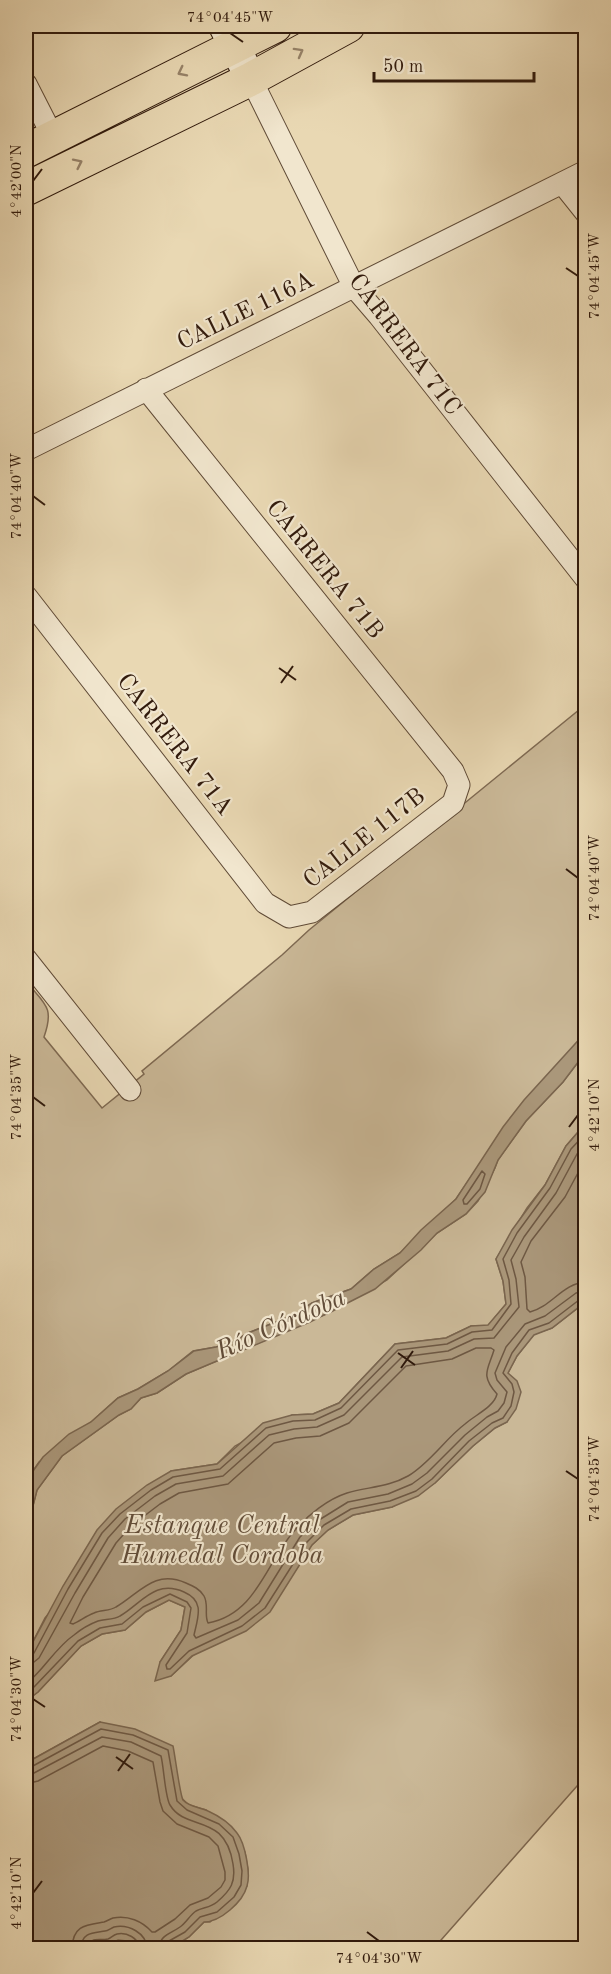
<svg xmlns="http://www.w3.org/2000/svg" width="611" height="1974" font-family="'Old Standard TT',serif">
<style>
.green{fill:#cab897;stroke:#7e6952;stroke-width:1.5}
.water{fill:#aa977a;stroke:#7a654e;stroke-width:1.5}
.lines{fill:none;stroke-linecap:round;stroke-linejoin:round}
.shore{stroke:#6e5843;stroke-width:1.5}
.street-casing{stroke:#5f4a36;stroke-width:23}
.secondary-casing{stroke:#311a0c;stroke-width:32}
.primary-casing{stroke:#311a0c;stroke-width:35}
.street{stroke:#f1e6ce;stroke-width:21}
.secondary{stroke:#f1e6ce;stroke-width:30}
.primary{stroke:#e9d8b3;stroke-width:33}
.oneway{stroke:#968268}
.ticks{fill:none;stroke:#311a0c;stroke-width:2}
.labels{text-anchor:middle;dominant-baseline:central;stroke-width:4.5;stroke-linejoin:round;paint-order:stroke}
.street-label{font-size:24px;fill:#311a0c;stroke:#f1e6ce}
.water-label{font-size:26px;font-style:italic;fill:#614c38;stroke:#f1e6ce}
.neatline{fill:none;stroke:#311a0c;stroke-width:2}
.ticks-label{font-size:15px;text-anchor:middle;fill:#311a0c}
</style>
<rect width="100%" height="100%" fill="#e9d8b3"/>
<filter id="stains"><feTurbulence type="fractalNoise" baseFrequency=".00333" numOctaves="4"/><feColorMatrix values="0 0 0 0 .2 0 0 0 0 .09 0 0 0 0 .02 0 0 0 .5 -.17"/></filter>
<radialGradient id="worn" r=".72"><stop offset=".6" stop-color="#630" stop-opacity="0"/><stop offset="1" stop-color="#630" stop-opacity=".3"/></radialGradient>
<!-- green -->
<path class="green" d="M 585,705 L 585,1033 L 495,1142 L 456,1199 L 400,1253 L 374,1269 L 351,1289 L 312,1303 L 294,1315 L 248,1333 L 233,1342 L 216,1347 L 193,1351 L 168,1371 L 138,1389 L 118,1398 L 91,1422 L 39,1462 L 26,1481 L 26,981 C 44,1004 55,1006 44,1037 L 102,1108 L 144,1074 L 142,1071 L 282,955 L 309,930 Z
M 585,1053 L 585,1124 L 566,1146 L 545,1185 L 527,1208 L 496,1259 L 503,1281 L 506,1304 L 488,1326 L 471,1326 L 446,1338 L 395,1344 L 339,1403 L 313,1414 L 292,1415 L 235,1446 L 217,1464 L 171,1471 L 45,1618 L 26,1655 L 26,1533 L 37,1490 L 62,1456 L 119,1415 L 131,1409 L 141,1398 L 157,1393 L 186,1374 L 331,1312 L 387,1280 L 437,1233 L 466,1214 L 478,1201 L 495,1168 L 498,1160 L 526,1121 L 563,1082 Z
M 583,1304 L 585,1305 L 585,1777 L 434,1948 L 171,1948 L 189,1937 L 204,1922 L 210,1922 L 247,1886 L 248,1870 L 245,1852 L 206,1810 L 189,1805 L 100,1722 L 26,1763 L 26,1701 L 38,1692 L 81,1646 L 102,1634 L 125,1630 L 146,1612 L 169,1600 L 185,1607 L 181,1630 L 160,1662 L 171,1676 L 328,1530 L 353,1515 L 392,1507 L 435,1483 L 473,1446 L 495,1428 L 507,1422 L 508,1373 L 517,1356 L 534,1334 L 552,1328 Z"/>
<!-- water -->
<path class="water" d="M 585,1033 L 585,1053 L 563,1082 L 526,1121 L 498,1160 L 485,1192 L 466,1214 L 437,1233 L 421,1250 L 375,1289 L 310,1322 L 186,1374 L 157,1393 L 141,1398 L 131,1409 L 119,1415 L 62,1456 L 37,1490 L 26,1533 L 26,1481 L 43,1457 L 69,1434 L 91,1422 L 118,1398 L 138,1389 L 168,1371 L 194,1351 L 216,1347 L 233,1342 L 248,1333 L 294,1315 L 312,1303 L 351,1289 L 374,1269 L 400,1253 L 421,1230 L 456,1199 L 503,1127 L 524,1100 Z
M 585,1124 L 585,1305 L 583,1304 L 552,1328 L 534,1335 L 517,1356 L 508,1373 L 517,1381 L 521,1392 L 516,1409 L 507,1422 L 495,1428 L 473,1446 L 435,1483 L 418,1496 L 392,1507 L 353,1515 L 328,1530 L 312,1545 L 270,1612 L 246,1631 L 192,1656 L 171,1676 L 155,1681 L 160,1662 L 181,1630 L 185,1607 L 169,1600 L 146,1612 L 125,1630 L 102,1634 L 81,1646 L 38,1692 L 26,1701 L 26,1655 L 63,1586 L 97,1530 L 116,1509 L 147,1485 L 171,1471 L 217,1464 L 263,1423 L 292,1415 L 313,1414 L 339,1403 L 395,1344 L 446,1338 L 471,1326 L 488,1325 L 506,1304 L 503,1281 L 496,1259 L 512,1230 L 545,1185 L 566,1146 Z
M 100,1722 L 135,1729 L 173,1746 C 175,1755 180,1795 183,1800 C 189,1807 200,1807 208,1811 C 219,1816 230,1823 237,1833 C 245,1843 251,1874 247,1886 C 243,1902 220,1922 204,1922 L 189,1937 L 171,1948 L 135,1948 L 127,1941 L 118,1940 L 109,1945 L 99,1944 L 89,1948 L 26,1948 L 26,1763 Z"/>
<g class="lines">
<!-- shore -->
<path class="shore" d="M 586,1158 L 565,1197 L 531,1241 L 521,1262 L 525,1277 L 527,1309 L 530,1312 C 551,1307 563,1283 586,1282
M 482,1171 L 485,1174 L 480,1189 L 467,1204 L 464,1204 L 463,1200 Z
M 476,1348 L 491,1348 L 494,1350 C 488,1370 480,1375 497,1394 C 494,1407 475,1415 465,1424 C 445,1439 430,1463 408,1476 C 389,1487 367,1487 347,1493 C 328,1499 308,1515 295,1530 C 266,1562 257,1614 208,1623 C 204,1615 209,1605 204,1596 C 200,1589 193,1586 186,1583 C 154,1569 140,1593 116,1607 C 110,1611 101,1610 94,1613 C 86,1616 80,1621 73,1624 L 70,1623 L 83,1597 L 116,1543 L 131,1526 L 160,1504 L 179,1493 L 228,1484 L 274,1443 L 296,1438 L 320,1436 L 349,1423 L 406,1366 L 452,1359 Z
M 26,1656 L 34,1653 L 68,1589 L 102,1533 L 120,1514 L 151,1490 L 173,1477 L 220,1469 L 266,1428 L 293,1421 L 315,1420 L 341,1408 L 398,1350 L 447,1344 L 472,1332 L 492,1330 L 511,1304 L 509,1280 L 503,1259 L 517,1233 L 550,1188 L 571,1149 L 586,1133
M 26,1664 L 34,1662 L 39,1658 L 75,1593 L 108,1538 L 125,1519 L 155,1496 L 176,1484 L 223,1476 L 269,1435 L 294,1429 L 317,1427 L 344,1415 L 402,1357 L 448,1351 L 474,1339 L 494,1338 L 519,1307 L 516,1279 L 511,1260 L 524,1237 L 556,1193 L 577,1154 L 586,1144
M 26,1684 C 44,1670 55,1648 74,1635 C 80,1630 90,1624 98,1621 C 105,1619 114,1620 120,1616 C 142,1603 155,1579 184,1592 C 205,1601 198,1617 194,1635 L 196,1638 L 238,1620 L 259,1603 L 300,1537 L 319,1520 L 348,1502 L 388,1494 L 412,1484 L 427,1473 L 465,1435 L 487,1417 L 498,1411 L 504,1403 L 507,1392 L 497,1380 L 495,1373 L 506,1347 L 525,1324 L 545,1316 L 576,1293 L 586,1291
M 26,1693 L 34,1687 L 78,1641 L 100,1628 L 122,1624 L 143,1607 L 170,1594 L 187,1602 L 191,1608 L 187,1633 L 166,1665 L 167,1669 L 170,1669 L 189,1651 L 242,1626 L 265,1608 L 307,1542 L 324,1525 L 351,1509 L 390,1501 L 416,1491 L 432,1479 L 469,1441 L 492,1423 L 503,1418 L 511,1406 L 514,1392 L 512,1384 L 503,1373 L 512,1353 L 529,1330 L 549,1323 L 579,1300 L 586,1299
M 26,1767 L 31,1767 L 101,1729 L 133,1735 L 168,1750 L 177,1801 L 187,1810 L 219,1824 L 233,1837 L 239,1854 L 242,1871 L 241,1885 L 234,1897 L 217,1912 L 200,1917 L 185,1932 L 169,1941 L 167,1948
M 26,1775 L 34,1773 L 102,1737 L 131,1742 L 161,1756 C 164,1768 165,1797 170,1805 C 186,1832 225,1812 233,1864 C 236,1882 231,1890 217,1902 C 210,1908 203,1907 196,1911 C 190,1915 186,1923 180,1927 C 170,1934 160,1935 159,1948
M 26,1784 L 38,1781 L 103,1746 L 128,1751 L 153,1762 L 160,1802 L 163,1811 L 177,1824 L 209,1837 L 218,1846 L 225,1872 L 225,1880 L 221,1887 L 208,1898 L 190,1905 L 175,1919 L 155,1932 L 152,1932 C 142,1921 128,1915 113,1918 C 110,1919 107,1921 104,1922 C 86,1925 73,1925 72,1948
M 81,1948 C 82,1932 93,1933 105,1931 C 108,1931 111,1928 114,1927 C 129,1924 146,1933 147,1948
M 88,1948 C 90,1936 99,1941 108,1939 C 111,1938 113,1935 117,1934 C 127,1932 138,1938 140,1948"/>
<!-- street casing -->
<g class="street-casing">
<path id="street" d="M 251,79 L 354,287 L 379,316 L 586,579
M 26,84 L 53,137
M 562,183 L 586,213
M 26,450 L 586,171
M 26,596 L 265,903 L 289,917 L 312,912 L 453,803 L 459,785 L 453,771 L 146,389
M 26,959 L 130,1090"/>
</g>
<!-- secondary casing -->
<g class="secondary-casing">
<path id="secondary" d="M 224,26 L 251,79"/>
</g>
<!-- primary casing -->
<g class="primary-casing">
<path id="primary" d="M 26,151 L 275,26
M 26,189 L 251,79 L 348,26"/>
</g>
<!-- street -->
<use href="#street" class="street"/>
<!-- secondary -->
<use href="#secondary" class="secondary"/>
<!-- primary -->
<use href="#primary" class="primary"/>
</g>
<!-- one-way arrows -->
<defs><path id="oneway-chevron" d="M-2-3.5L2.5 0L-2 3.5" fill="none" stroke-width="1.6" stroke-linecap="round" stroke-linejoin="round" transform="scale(1.5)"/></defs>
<g class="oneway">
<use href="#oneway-chevron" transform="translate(299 52) rotate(-29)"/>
<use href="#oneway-chevron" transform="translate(182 72) rotate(153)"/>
<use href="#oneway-chevron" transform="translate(78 163) rotate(-26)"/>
</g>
<!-- ticks -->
<path class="ticks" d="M 230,33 L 243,42M 33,181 L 42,169M 566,268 L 578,276M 33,496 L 45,505M 279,668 L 296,680M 281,683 L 293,666M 566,869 L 578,878M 33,1097 L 45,1106M 569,1127 L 578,1115M 398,1353 L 415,1365M 401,1368 L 413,1351M 566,1471 L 578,1479M 33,1699 L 45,1707M 116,1757 L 133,1769M 118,1771 L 130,1754M 33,1893 L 42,1881M 367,1932 L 379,1941"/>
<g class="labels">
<!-- street labels -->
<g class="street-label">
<text transform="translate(246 312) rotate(-26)">CALLE 116A</text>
<text transform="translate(404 345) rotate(53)">CARRERA 71C</text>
<text transform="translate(324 570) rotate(51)">CARRERA 71B</text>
<text transform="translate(174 745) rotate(52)">CARRERA 71A</text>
<text transform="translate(365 839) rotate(-38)">CALLE 117B</text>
</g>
<!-- water labels -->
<g class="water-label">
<text transform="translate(281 1325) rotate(-24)">Río Córdoba</text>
<text x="222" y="1526">Estanque Central<tspan x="222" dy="30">Humedal Cordoba</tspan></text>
</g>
</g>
<!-- margin -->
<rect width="611" height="1974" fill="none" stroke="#e9d8b3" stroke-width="66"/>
<!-- scale -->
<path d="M374 72v9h160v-9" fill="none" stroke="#311a0c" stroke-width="3"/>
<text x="383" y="72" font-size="18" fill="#311a0c" stroke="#f1e6ce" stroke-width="4.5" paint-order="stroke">50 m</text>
<rect x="33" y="33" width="545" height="1908" class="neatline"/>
<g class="ticks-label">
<text x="230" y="22">74°04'45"W</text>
<text transform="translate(16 181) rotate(-90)" y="5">4°42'00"N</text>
<text transform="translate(594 276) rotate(-90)" y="5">74°04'45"W</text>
<text transform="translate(16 496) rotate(-90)" y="5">74°04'40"W</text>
<text transform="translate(594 878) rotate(-90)" y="5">74°04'40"W</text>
<text transform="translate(16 1097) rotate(-90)" y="5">74°04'35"W</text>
<text transform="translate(594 1115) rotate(-90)" y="5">4°42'10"N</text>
<text transform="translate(594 1479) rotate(-90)" y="5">74°04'35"W</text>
<text transform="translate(16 1699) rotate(-90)" y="5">74°04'30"W</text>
<text transform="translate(16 1893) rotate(-90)" y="5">4°42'10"N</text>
<text x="379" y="1963">74°04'30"W</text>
</g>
<rect width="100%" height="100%" filter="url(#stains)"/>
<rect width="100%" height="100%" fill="url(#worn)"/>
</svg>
